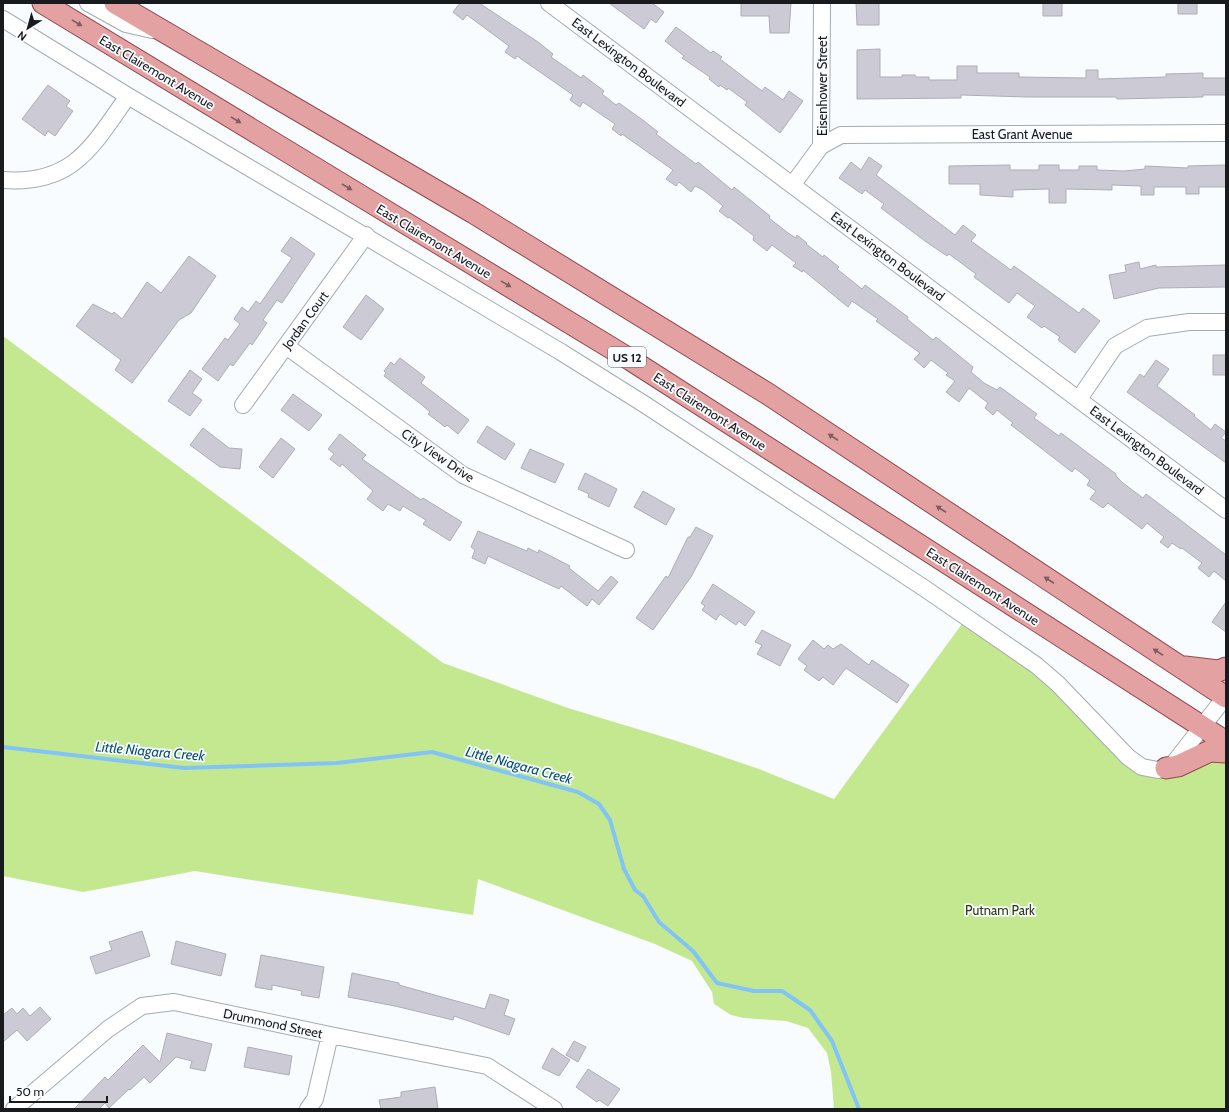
<svg xmlns="http://www.w3.org/2000/svg" width="1229" height="1112" font-family="Cabin,sans-serif">
<style>
.green{fill:#c4e890}
.lines{fill:none;stroke-linecap:round;stroke-linejoin:round}
.stream{stroke:#81c4f5;stroke-width:4}
.building{fill:#cccbd5;stroke:#adadb7}
.minor-casing{stroke:#a3abb2;stroke-width:18}
.major-casing{stroke:#91494b;stroke-width:23}
.minor{stroke:#fff;stroke-width:16}
.major{stroke:#e4a1a2;stroke-width:21}
.oneway{fill:#7e5e60}
.labels{text-anchor:middle;dominant-baseline:central;stroke-width:3.5;stroke-linejoin:round;paint-order:stroke}
.shield{fill:#f9fcff;stroke:#5c5e61;stroke-width:1}
.shield-label{font-size:12px;font-weight:bold;fill:#181a1d}
.street-label{font-size:13px;fill:#181a1d;stroke:#f9fcff}
.park-label{font-size:13px;fill:#2b3915;stroke:#f9fcff}
.water-label{font-size:14px;font-style:italic;fill:#094f76;stroke:#f9fcff}
</style>
<rect width="100%" height="100%" fill="#f9fcff"/>
<!-- green -->
<path class="green" d="M 3,336 L 443,663 L 568,708 L 677,741 L 759,769 L 834,799 L 967,617 L 1011,646 L 1142,767 L 1226,752 L 1226,1109 L 834,1109 L 831,1072 L 827,1053 L 808,1028 L 786,1021 L 744,1018 L 731,1015 L 714,1004 L 712,992 L 692,961 L 655,944 L 478,879 L 473,915 L 195,871 L 83,892 L 3,876 Z"/>
<g class="lines">
<!-- stream -->
<path class="stream" d="M 3,747 L 184,768 L 337,763 L 432,752 L 578,792 L 599,804 L 610,820 L 624,869 L 635,890 L 643,896 L 659,922 L 693,951 L 717,983 L 754,991 L 782,991 L 810,1010 L 832,1041 L 859,1109"/>
</g>
<!-- building -->
<path class="building" d="M 460,3 L 479,3 L 538,42 L 553,54 L 551,57 L 581,78 L 583,75 L 604,91 L 602,94 L 616,105 L 619,103 L 644,121 L 658,132 L 656,134 L 696,164 L 698,162 L 732,190 L 734,187 L 770,216 L 769,218 L 788,233 L 796,238 L 797,235 L 807,243 L 806,244 L 823,257 L 824,255 L 839,267 L 837,269 L 862,289 L 865,285 L 908,317 L 907,319 L 933,340 L 936,337 L 973,367 L 971,372 L 984,383 L 997,390 L 1000,387 L 1037,414 L 1034,418 L 1059,436 L 1061,433 L 1116,474 L 1116,476 L 1123,483 L 1143,498 L 1146,494 L 1166,509 L 1226,555 L 1226,581 L 1214,571 L 1209,577 L 1198,568 L 1202,563 L 1182,548 L 1181,549 L 1172,543 L 1168,548 L 1160,542 L 1164,537 L 1147,523 L 1142,529 L 1108,503 L 1103,508 L 1090,499 L 1096,491 L 1087,485 L 1090,480 L 1075,468 L 1072,472 L 1011,425 L 1013,423 L 997,410 L 993,415 L 985,408 L 988,403 L 969,388 L 959,402 L 946,392 L 955,381 L 946,375 L 948,373 L 931,360 L 924,368 L 914,359 L 920,353 L 876,321 L 878,319 L 852,301 L 848,307 L 803,270 L 802,272 L 793,266 L 796,263 L 772,245 L 767,251 L 753,240 L 754,236 L 729,217 L 728,218 L 719,211 L 723,206 L 703,190 L 695,186 L 691,192 L 679,182 L 676,186 L 666,179 L 673,170 L 622,134 L 621,136 L 612,129 L 615,124 L 583,102 L 580,107 L 570,100 L 573,95 L 517,56 L 515,59 L 505,52 L 509,46 L 467,15 L 463,20 L 453,12 Z
M 609,3 L 652,3 L 664,12 L 656,23 L 651,19 L 644,29 Z
M 741,3 L 791,3 L 789,33 L 770,33 L 769,16 L 741,16 Z
M 856,3 L 879,3 L 879,25 L 857,25 Z
M 1043,3 L 1062,3 L 1062,16 L 1043,16 Z
M 1178,3 L 1197,3 L 1197,14 L 1178,14 Z
M 676,27 L 711,53 L 713,51 L 722,57 L 720,59 L 762,91 L 765,87 L 783,100 L 789,91 L 803,101 L 780,133 L 745,105 L 747,102 L 728,88 L 727,90 L 720,85 L 719,87 L 709,79 L 710,77 L 682,58 L 684,56 L 665,41 Z
M 880,49 L 880,77 L 902,77 L 902,75 L 915,75 L 916,77 L 929,77 L 929,80 L 957,80 L 957,66 L 977,66 L 977,73 L 1019,73 L 1019,77 L 1086,78 L 1086,70 L 1098,70 L 1098,79 L 1166,77 L 1166,74 L 1203,73 L 1203,78 L 1226,78 L 1226,95 L 1203,95 L 1203,97 L 1117,99 L 1116,97 L 1027,97 L 961,95 L 961,98 L 857,99 L 857,50 Z
M 48,85 L 70,101 L 66,106 L 73,111 L 55,136 L 48,131 L 45,136 L 22,119 Z
M 869,157 L 882,166 L 876,175 L 955,235 L 963,225 L 976,235 L 971,241 L 1011,270 L 1014,266 L 1079,313 L 1083,308 L 1100,321 L 1075,353 L 1058,340 L 1060,337 L 1044,326 L 1042,328 L 1027,317 L 1035,306 L 1017,293 L 1009,303 L 974,277 L 976,274 L 949,254 L 947,256 L 925,241 L 881,208 L 884,204 L 865,190 L 862,194 L 839,178 L 851,162 L 861,170 Z
M 1010,165 L 1010,170 L 1039,170 L 1039,165 L 1059,165 L 1059,170 L 1079,170 L 1079,166 L 1097,166 L 1097,170 L 1124,171 L 1145,169 L 1145,166 L 1188,168 L 1188,166 L 1226,165 L 1226,187 L 1199,187 L 1199,194 L 1186,194 L 1186,187 L 1154,187 L 1154,195 L 1141,195 L 1141,186 L 1112,185 L 1112,190 L 1066,189 L 1066,203 L 1049,203 L 1049,189 L 1013,190 L 1013,197 L 980,195 L 980,184 L 949,184 L 949,166 Z
M 291,237 L 315,254 L 282,303 L 277,300 L 263,320 L 267,323 L 252,345 L 250,343 L 233,366 L 230,364 L 218,381 L 202,369 L 225,338 L 228,340 L 240,324 L 234,319 L 242,307 L 248,312 L 256,301 L 260,304 L 292,258 L 281,251 Z
M 189,256 L 216,276 L 191,313 L 179,320 L 132,383 L 115,370 L 121,360 L 76,326 L 93,304 L 112,314 L 114,312 L 122,319 L 147,282 L 161,293 Z
M 1139,262 L 1140,269 L 1156,265 L 1156,267 L 1226,265 L 1226,287 L 1159,288 L 1114,299 L 1109,275 L 1126,272 L 1125,265 Z
M 366,295 L 384,309 L 361,340 L 343,327 Z
M 1213,355 L 1226,355 L 1226,375 L 1213,375 Z
M 400,358 L 425,377 L 421,383 L 469,420 L 458,434 L 447,425 L 445,427 L 428,414 L 430,412 L 422,405 L 384,376 L 386,373 L 384,371 L 391,362 L 394,365 Z
M 1156,360 L 1169,369 L 1157,386 L 1195,415 L 1194,416 L 1211,430 L 1215,424 L 1226,432 L 1221,438 L 1226,441 L 1226,463 L 1127,392 L 1140,374 L 1144,377 Z
M 190,370 L 202,379 L 192,393 L 202,400 L 190,416 L 168,401 Z
M 293,394 L 322,415 L 309,431 L 281,410 Z
M 487,426 L 515,444 L 505,460 L 477,442 Z
M 203,428 L 229,448 L 242,449 L 240,469 L 220,467 L 190,445 Z
M 340,434 L 366,455 L 362,459 L 421,500 L 423,498 L 462,522 L 450,541 L 423,524 L 426,520 L 403,506 L 400,511 L 388,504 L 383,511 L 367,499 L 373,491 L 342,464 L 340,467 L 330,459 L 334,454 L 328,449 Z
M 281,438 L 295,449 L 273,478 L 259,467 Z
M 530,449 L 564,464 L 555,483 L 521,468 Z
M 585,473 L 617,489 L 609,507 L 588,497 L 589,494 L 578,489 Z
M 643,491 L 675,509 L 666,525 L 634,507 Z
M 696,527 L 713,536 L 691,577 L 653,630 L 636,618 L 666,576 L 668,578 L 688,537 L 690,537 Z
M 478,531 L 527,551 L 528,548 L 538,553 L 539,550 L 570,566 L 569,568 L 598,591 L 611,576 L 618,582 L 599,605 L 592,599 L 587,606 L 561,586 L 559,589 L 488,556 L 485,564 L 472,558 L 475,550 L 471,547 Z
M 713,584 L 755,612 L 745,626 L 739,621 L 736,625 L 720,614 L 716,620 L 702,610 L 705,606 L 701,603 Z
M 1226,602 L 1226,632 L 1212,622 Z
M 762,630 L 791,645 L 780,666 L 757,654 L 762,645 L 755,642 Z
M 813,640 L 824,649 L 828,645 L 833,649 L 841,644 L 869,665 L 872,660 L 909,685 L 897,703 L 846,668 L 833,685 L 823,677 L 819,681 L 804,670 L 807,666 L 798,659 Z
M 142,931 L 150,956 L 96,974 L 90,957 L 112,950 L 109,942 Z
M 176,941 L 226,954 L 221,976 L 171,964 Z
M 261,955 L 324,967 L 319,998 L 301,995 L 302,991 L 272,985 L 272,990 L 255,987 Z
M 352,973 L 399,983 L 399,985 L 485,1009 L 490,994 L 509,1000 L 504,1015 L 515,1019 L 509,1035 L 454,1016 L 453,1020 L 395,1006 L 348,997 Z
M 40,1007 L 51,1019 L 27,1041 L 17,1030 L 3,1042 L 3,1015 L 12,1008 L 17,1014 L 23,1008 L 30,1016 Z
M 167,1033 L 212,1044 L 205,1071 L 190,1068 L 192,1061 L 176,1057 L 150,1083 L 144,1077 L 130,1090 L 129,1089 L 109,1108 L 105,1103 L 99,1109 L 74,1109 L 105,1077 L 108,1080 L 143,1045 L 160,1062 Z
M 574,1041 L 586,1047 L 578,1062 L 566,1055 Z
M 248,1047 L 292,1056 L 289,1075 L 244,1067 Z
M 552,1048 L 570,1060 L 559,1076 L 542,1068 Z
M 588,1069 L 620,1089 L 608,1106 L 599,1100 L 597,1102 L 576,1087 Z
M 435,1087 L 438,1109 L 381,1109 L 379,1100 L 401,1097 L 401,1092 Z"/>
<g class="lines">
<!-- minor casing -->
<g class="minor-casing">
<path id="minor" d="M 88,3 L 126,24 L 152,30
M 549,3 L 1226,510
M 3,19 L 128,96 L 561,352 L 644,404 L 924,588 L 1036,665 L 1058,684 L 1128,757 L 1142,767 L 1158,770 L 1166,768 L 1174,763 L 1226,696
M 821,146 L 841,135 L 1226,133
M 3,180 C 73,185 92,147 128,96
M 793,184 L 821,146 L 822,3
M 286,346 L 463,475 L 626,550
M 1079,399 L 1115,346 L 1147,328 L 1189,322 L 1226,322
M 243,405 L 366,235
M 14,1109 L 108,1029 L 142,1006 L 174,1002 L 330,1035 L 487,1066 L 554,1109
M 308,1109 L 315,1099 L 330,1035"/>
</g>
<!-- major casing -->
<g class="major-casing">
<path id="major" d="M 43,3 L 631,360 L 1226,742
M 115,3 L 474,213 L 768,394 L 1226,697
M 1185,667 L 1218,671 L 1226,668
M 1166,768 L 1178,766 L 1210,751 L 1226,752"/>
</g>
<!-- minor -->
<use href="#minor" class="minor"/>
<!-- major -->
<use href="#major" class="major"/>
</g>
<!-- one-way arrows -->
<defs><path id="oneway-solid" d="M-6-.8H1V-3.2L6.5 0L1 3.2V.8H-6Z"/></defs>
<g class="oneway">
<use href="#oneway-solid" transform="translate(77 23) rotate(31)"/>
<use href="#oneway-solid" transform="translate(236 120) rotate(31)"/>
<use href="#oneway-solid" transform="translate(347 187) rotate(31)"/>
<use href="#oneway-solid" transform="translate(506 284) rotate(31)"/>
<use href="#oneway-solid" transform="translate(833 437) rotate(-147)"/>
<use href="#oneway-solid" transform="translate(941 509) rotate(-147)"/>
<use href="#oneway-solid" transform="translate(1049 580) rotate(-147)"/>
<use href="#oneway-solid" transform="translate(1158 652) rotate(-147)"/>
</g>
<g class="labels">
<!-- shield labels -->
<rect class="shield" x="608" y="347" width="38" height="20" rx="3"/>
<g class="shield-label">
<text x="627" y="357">US 12</text>
</g>
<!-- street labels -->
<g class="street-label">
<text transform="translate(629 62) rotate(37)">East Lexington Boulevard</text>
<text transform="translate(157 72) rotate(31)">East Clairemont Avenue</text>
<text transform="translate(822 86) rotate(-90)">Eisenhower Street</text>
<text x="1022" y="134">East Grant Avenue</text>
<text transform="translate(434 241) rotate(31)">East Clairemont Avenue</text>
<text transform="translate(888 256) rotate(37)">East Lexington Boulevard</text>
<text transform="translate(305 320) rotate(-54)">Jordan Court</text>
<text transform="translate(710 411) rotate(33)">East Clairemont Avenue</text>
<text transform="translate(1147 450) rotate(37)">East Lexington Boulevard</text>
<text transform="translate(438 455) rotate(34)">City View Drive</text>
<text transform="translate(983 586) rotate(33)">East Clairemont Avenue</text>
<text transform="translate(273 1023) rotate(12)">Drummond Street</text>
</g>
<!-- park labels -->
<g class="park-label">
<text x="1000" y="910">Putnam Park</text>
</g>
<!-- water labels -->
<g class="water-label">
<text transform="translate(150 751) rotate(5)">Little Niagara Creek</text>
<text transform="translate(519 765) rotate(15)">Little Niagara Creek</text>
</g>
</g>
<!-- border -->
<rect width="1229" height="1112" fill="none" stroke="#181a1d" stroke-width="8"/>
<!-- north arrow -->
<g transform="translate(28 28) rotate(217)" stroke="#f9fcff" stroke-width="3" paint-order="stroke">
<path d="M0-3L7 15L0 10L-7 15Z" fill="#181a1d"/>
<text y="-6" font-size="11" font-weight="bold" text-anchor="middle" fill="#181a1d">N</text>
</g>
<!-- scale -->
<path d="M10 1096v6h97v-6" fill="none" stroke="#181a1d" stroke-width="2"/>
<text x="16" y="1096" font-size="12" fill="#181a1d" stroke="#f9fcff" stroke-width="3" paint-order="stroke">50 m</text>
</svg>
